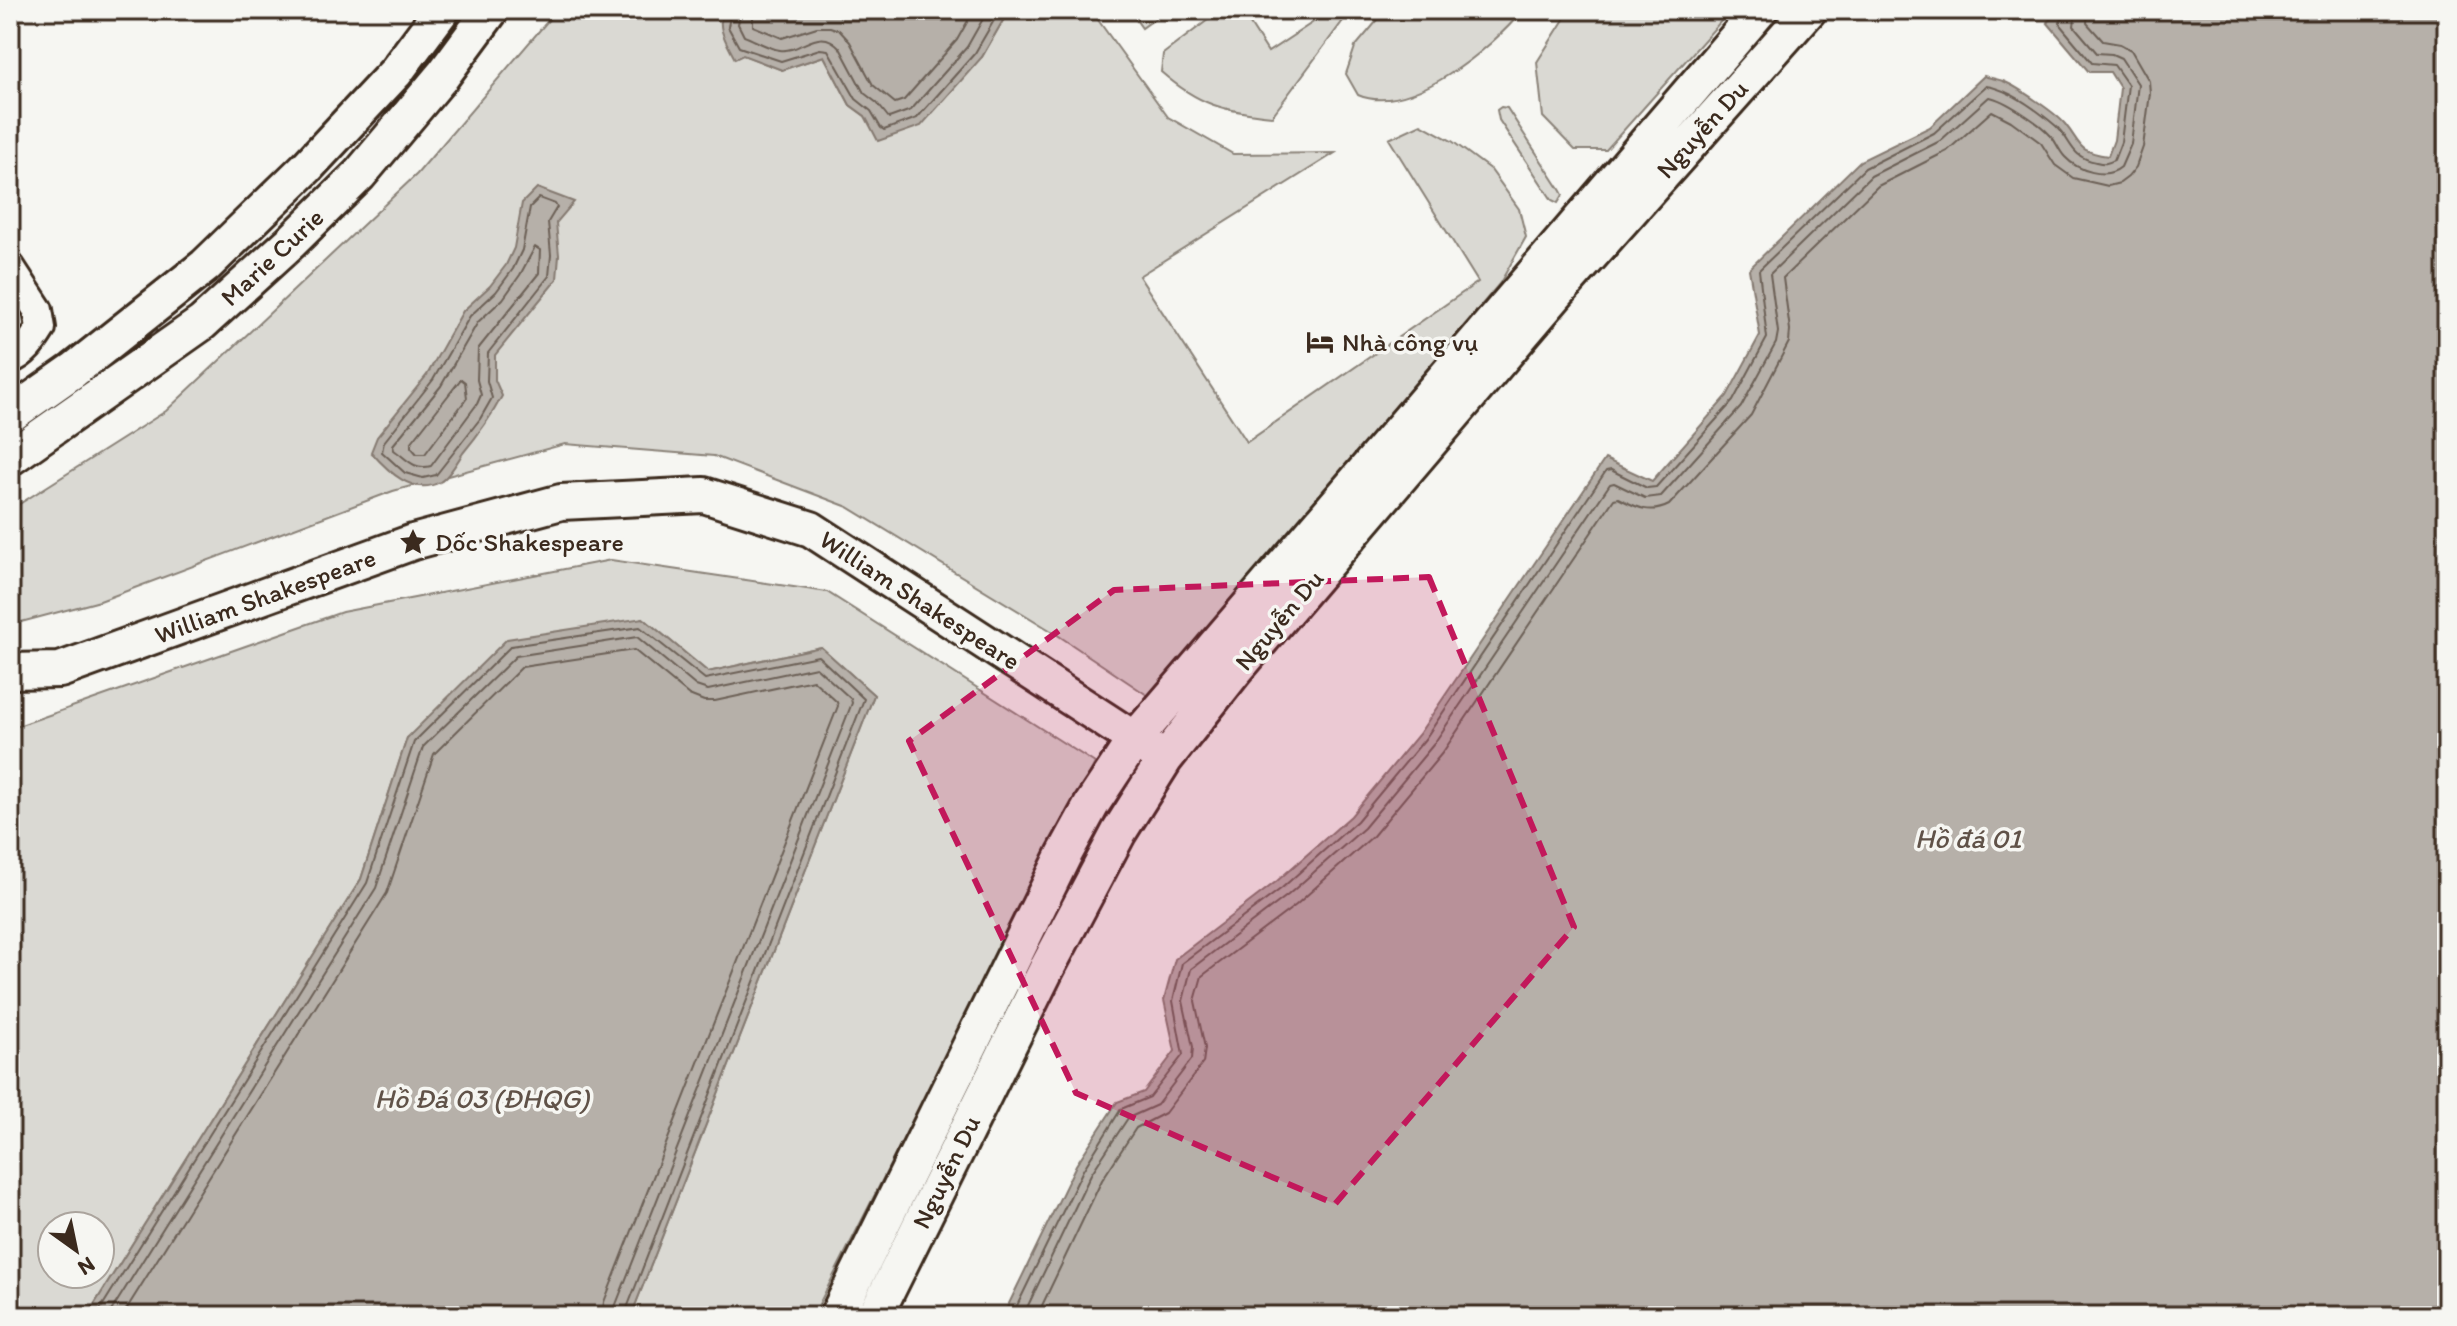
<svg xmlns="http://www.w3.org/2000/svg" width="2457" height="1326" font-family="Itim,sans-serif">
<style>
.green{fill:#dad9d3;stroke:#8a8278;stroke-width:2;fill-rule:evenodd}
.water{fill:#b6b0a9;stroke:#857a71;stroke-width:2}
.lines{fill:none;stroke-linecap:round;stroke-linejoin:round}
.shore{stroke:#6c6056;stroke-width:2}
.minor-casing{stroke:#3b2a1e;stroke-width:34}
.tertiary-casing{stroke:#3b2a1e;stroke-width:40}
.minor{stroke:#f6f6f2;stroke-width:28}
.tertiary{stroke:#f6f6f2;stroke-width:34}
.marked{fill:#c2185b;fill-opacity:0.2;stroke:#c2185b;stroke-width:6;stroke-dasharray:16 10;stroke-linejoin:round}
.labels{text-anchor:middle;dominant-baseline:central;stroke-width:7;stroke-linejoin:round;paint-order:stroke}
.street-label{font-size:26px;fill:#3b2a1e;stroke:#f6f6f2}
.poi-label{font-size:26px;fill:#3b2a1e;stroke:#f6f6f2;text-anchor:start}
.water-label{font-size:28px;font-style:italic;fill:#605248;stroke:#f6f6f2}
</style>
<rect width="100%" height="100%" fill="#f6f6f2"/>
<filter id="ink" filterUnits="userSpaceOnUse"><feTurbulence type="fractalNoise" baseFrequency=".0125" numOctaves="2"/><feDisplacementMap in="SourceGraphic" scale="16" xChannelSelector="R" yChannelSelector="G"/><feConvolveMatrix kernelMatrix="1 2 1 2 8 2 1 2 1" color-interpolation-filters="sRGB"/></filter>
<g filter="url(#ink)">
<!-- green -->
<path class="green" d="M 557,10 L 724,10 L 721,16 L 743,55 L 782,70 L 824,56 L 850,105 L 865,116 L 982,57 L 1009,10 L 1097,10 L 1098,20 L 1168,117 L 1233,154 L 1335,153 L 1139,276 L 1247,442 L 1478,282 L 1389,139 L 1421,124 L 1452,141 L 1491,170 L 1519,209 L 1526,237 L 1500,283 L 1150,697 L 1053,632 L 848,507 L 714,456 L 565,444 L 393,491 L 100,601 L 10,625 L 10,510 L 166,411 L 417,174 Z
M 1129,10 L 1167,10 L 1142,28 Z
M 1221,10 L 1241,10 L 1268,52 L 1318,19 L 1312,10 L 1351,10 L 1272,116 C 1223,111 1199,105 1161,72 L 1163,54 Z
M 1386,10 L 1523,10 C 1492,48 1410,117 1358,95 L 1346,74 L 1355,47 Z
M 1570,10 L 1731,10 L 1606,150 L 1575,150 L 1543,117 L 1537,62 Z
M 1501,107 L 1507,108 L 1561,191 L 1563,195 L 1558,203 L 1552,200 L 1499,120 L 1497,110 Z
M 611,560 L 827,592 L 1095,763 L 813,1316 L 631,1316 L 874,695 L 821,647 L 708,672 L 643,618 L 407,738 L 361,879 L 87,1316 L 10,1316 L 10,726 L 15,727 L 342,612 ZM 52,1226 L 100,1226 L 100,1274 L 52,1274 Z"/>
<!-- water -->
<path class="water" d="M 724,10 L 1009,10 L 982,57 L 921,126 L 878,141 L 865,116 L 850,105 L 824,56 L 782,70 L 743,55 L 735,59 C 727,43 715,27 724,10 Z
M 2061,10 L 2447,10 L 2447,1316 L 1003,1316 L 1076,1165 L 1117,1102 L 1144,1092 L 1175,1051 L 1164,1000 L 1175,959 L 1277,881 L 1351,816 L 1419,734 L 1605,459 L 1652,481 L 1727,396 L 1760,335 L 1749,269 L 1860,161 L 1930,127 L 1984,76 C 1990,78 1997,79 2003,81 C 2016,86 2056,113 2065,124 C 2083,146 2076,151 2108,156 L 2114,140 L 2120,88 L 2110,72 L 2089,72 L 2047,22 Z
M 537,188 L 574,202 L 556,223 L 559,255 L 557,279 L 495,355 L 495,380 L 502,396 C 491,417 478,435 463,453 C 457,462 449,477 440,482 C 413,497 387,470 371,452 L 377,437 L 427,375 L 463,311 L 490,286 L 506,265 L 514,248 L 522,203 Z
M 643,618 L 708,672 L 821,647 L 874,695 L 631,1316 L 87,1316 L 361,879 L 407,738 L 507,639 Z"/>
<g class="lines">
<!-- shore -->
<path class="shore" d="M 731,10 L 728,27 L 739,47 L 781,61 L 820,49 L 828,50 L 856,99 L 871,111 L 881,128 L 884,130 L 917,118 L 975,53 L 1000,10
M 741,10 L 738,24 L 744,36 C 755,40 769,49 780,50 C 802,53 819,24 840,48 L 864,93 L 877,103 L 889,118 L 911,110 L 967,47 L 988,10
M 753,10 L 753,26 L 782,38 L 817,27 L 830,27 L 839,30 L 850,42 L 873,85 L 895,103 L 904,100 L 957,40 L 974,10
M 539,198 L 555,204 L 557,207 L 548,222 L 551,255 L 549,276 L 488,353 L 487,381 L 492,398 L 480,419 L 436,475 L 423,478 L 405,473 L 382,452 L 384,442 L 433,380 L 470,316 L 496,292 L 513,269 L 522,250 L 530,207 Z
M 535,247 L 540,250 L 539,273 L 478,349 L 477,380 L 481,395 L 477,404 L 431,466 C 414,471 406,458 394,450 L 393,445 L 441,386 L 478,322 L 503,299 L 520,275 Z
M 461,379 L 465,382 L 467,398 L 425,454 L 417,454 L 411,447 L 411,443 Z
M 96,1316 L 367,883 L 414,742 L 511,646 L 640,627 L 705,679 L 818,656 L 864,699 L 624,1316
M 108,1316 L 376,888 L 423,747 L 516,656 L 637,637 L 696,686 L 708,690 L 816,667 L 851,699 L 852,703 L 615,1307 L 614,1316
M 122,1316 L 387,893 L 434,754 L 522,667 L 634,650 L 689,695 L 704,701 L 715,701 L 813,680 L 837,702 L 838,706 L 604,1302 L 602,1316
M 1012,1316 L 1083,1170 L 1121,1109 L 1150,1097 L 1183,1055 L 1173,1001 L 1182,963 L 1282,888 L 1357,821 L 1425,739 L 1606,471 L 1611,470 L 1647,488 L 1656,487 L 1733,401 L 1767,338 L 1759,270 L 1865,168 L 1934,133 L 1986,86 C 2010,89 2037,110 2056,126 C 2073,142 2069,156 2096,162 C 2104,164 2107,164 2114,160 L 2121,142 L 2128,85 L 2114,65 L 2092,63 L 2061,26 L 2060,22 L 2065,16 L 2066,10
M 1023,1316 L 1091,1174 L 1128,1118 L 1157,1105 L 1192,1059 L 1193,1047 L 1183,1001 L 1191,969 L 1288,895 L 1364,828 L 1433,745 L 1610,484 L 1614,483 L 1645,498 L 1661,496 L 1741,407 L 1776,343 L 1778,332 L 1770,274 L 1871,176 L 1940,141 L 1989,97 C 2004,99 2041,124 2051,136 C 2057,143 2059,151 2065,157 C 2078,171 2106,180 2121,167 L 2131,144 L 2138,84 L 2121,58 L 2112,54 L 2097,53 L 2074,26 L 2076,10
M 1037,1316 L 1102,1180 L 1136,1128 L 1165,1113 L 1203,1063 L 1205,1048 L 1195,1001 L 1202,976 L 1296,905 L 1373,836 L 1443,752 L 1614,499 L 1618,498 C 1636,507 1650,515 1669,505 L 1751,415 L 1789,342 L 1790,330 L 1783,278 L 1878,186 L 1947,151 L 1992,111 L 2011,121 L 2041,143 L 2055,165 L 2073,178 L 2108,186 L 2120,183 L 2128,177 L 2136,167 L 2143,147 L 2150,93 L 2149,81 L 2131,50 L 2120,44 L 2103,41 L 2087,23 L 2088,10"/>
<!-- minor casing -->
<g class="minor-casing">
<path id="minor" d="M 10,267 L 38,310 L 41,328 C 33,341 24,354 10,359"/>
</g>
<!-- tertiary casing -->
<g class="tertiary-casing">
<path id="tertiary" d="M 10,415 L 74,370 L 205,266 L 307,167 L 395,73 L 442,10
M 10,458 L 202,323 L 291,242 L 359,175 L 443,75 L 491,10
M 10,671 L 60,670 L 413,542 L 561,502 L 704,495 L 811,529 L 1151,750
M 837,1316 L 1064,855 L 1092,804 L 1135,739 L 1760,10
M 875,1316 L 1047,968 L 1119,832 L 1165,759 L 1233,673 L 1558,292 L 1809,10"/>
</g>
<!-- minor -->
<use href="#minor" class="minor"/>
<!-- tertiary -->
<use href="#tertiary" class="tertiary"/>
</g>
</g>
<!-- marked area -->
<path class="marked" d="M 1429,577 L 1574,927 L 1335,1204 L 1076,1093 L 909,741 L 1114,590 Z"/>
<!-- icons -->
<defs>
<g id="hotel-bare" transform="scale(2.16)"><path d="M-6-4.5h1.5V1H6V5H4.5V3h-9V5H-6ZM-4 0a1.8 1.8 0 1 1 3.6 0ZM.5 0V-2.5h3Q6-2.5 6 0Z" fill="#3b2a1e" stroke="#f6f6f2" stroke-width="2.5" paint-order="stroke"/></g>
<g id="sight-bare" transform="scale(2.16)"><path d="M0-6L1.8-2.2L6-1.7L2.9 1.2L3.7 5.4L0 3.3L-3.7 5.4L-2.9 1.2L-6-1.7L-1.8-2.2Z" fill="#3b2a1e" stroke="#f6f6f2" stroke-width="2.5" paint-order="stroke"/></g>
</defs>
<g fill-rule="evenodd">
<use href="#hotel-bare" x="1320" y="342"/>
<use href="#sight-bare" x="413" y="542"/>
</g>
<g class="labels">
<!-- street labels -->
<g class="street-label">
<text transform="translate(1702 129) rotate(-48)">Nguyễn Du</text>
<text transform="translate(272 257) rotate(-43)">Marie Curie</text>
<text transform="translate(265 596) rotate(-20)">William Shakespeare</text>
<text transform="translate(920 600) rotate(33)">William Shakespeare</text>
<text transform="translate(1279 620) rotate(-50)">Nguyễn Du</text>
<text transform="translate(946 1172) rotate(-64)">Nguyễn Du</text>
</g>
<!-- poi labels -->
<g class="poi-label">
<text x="1342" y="342">Nhà công vụ</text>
<text x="435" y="542">Dốc Shakespeare</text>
</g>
<!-- water labels -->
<g class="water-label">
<text x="1968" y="838">Hồ đá 01</text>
<text x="482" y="1098">Hồ Đá 03 (ĐHQG)</text>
</g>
</g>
<!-- margin -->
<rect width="2457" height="1326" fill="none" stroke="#f6f6f2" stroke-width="40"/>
<rect x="20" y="20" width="2417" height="1286" fill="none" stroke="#3b2a1e" stroke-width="3" filter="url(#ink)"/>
<!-- north arrow -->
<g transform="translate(76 1250) rotate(147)"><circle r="38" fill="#f6f6f2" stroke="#aba49d" stroke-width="2"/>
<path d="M0-6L14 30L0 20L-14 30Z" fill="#3b2a1e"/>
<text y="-12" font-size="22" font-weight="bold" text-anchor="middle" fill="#3b2a1e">N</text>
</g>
</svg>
